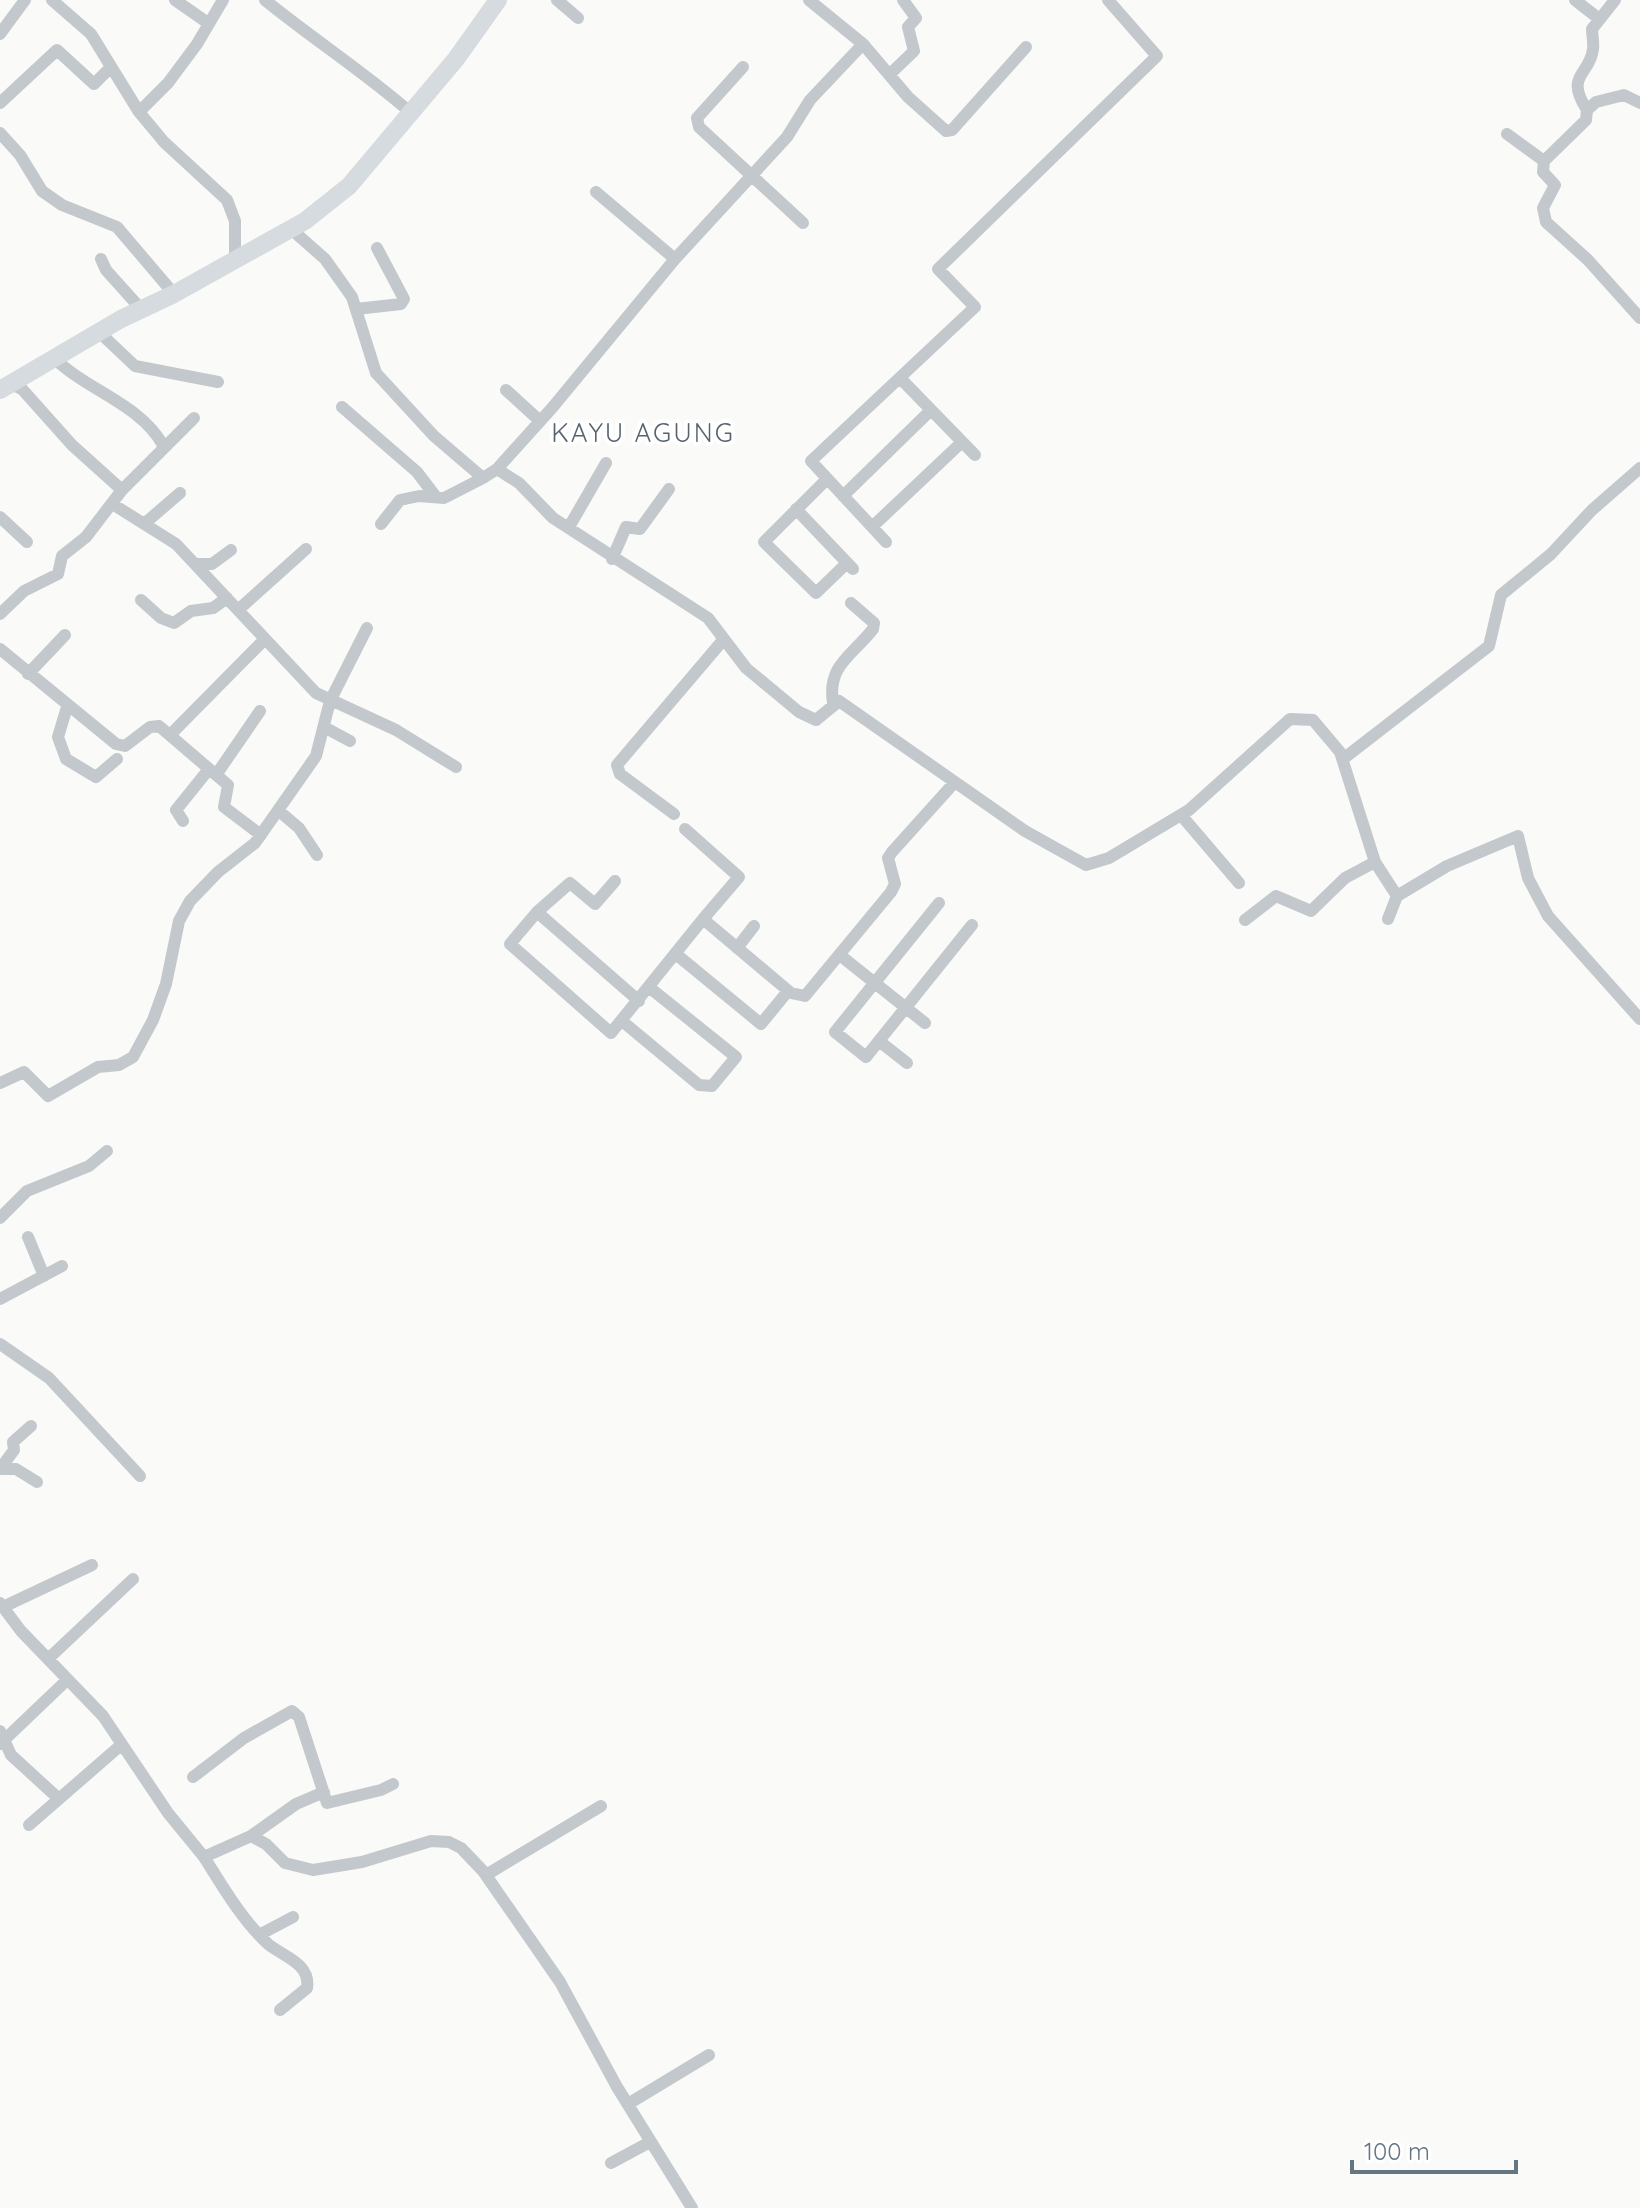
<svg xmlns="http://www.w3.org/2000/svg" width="1640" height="2208" font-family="Quicksand,sans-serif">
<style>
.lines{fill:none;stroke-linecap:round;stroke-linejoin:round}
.street{stroke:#c3c8cc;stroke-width:12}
.secondary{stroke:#d6dbdf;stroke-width:18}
.labels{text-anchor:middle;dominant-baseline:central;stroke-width:8;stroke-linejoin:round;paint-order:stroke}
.quarter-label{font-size:26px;letter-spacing:2px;fill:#57646e;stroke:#fff}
</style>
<rect width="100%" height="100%" fill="#fafaf8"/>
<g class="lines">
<!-- street -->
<path class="street" d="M 52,0 L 91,34 L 139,112
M 175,0 L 208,23
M 223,0 L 197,44 L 168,83 L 139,112 L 164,142 L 227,200 L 235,221 L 235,258
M 265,0 C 313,39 364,72 410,112
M 557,0 L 578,18
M 809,0 L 863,44 L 908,97 L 946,131 L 952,130 L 1026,47
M 1575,0 L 1598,18
M 0,34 L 25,0
M 743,67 L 697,118 L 699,127 L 803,223
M 890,74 L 914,51 L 908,27 L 916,18 L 903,0
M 0,103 L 57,50 L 94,84 L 111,67
M 1640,103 L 1624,95 L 1596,102 L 1587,110 L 1586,120 L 1544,161 L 1543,172 L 1555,185 L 1543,208 L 1546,222 L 1588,260 L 1640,318
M 1587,110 C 1564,74 1590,76 1593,49 C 1594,43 1592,35 1592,29 L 1615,0
M 0,133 L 20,155 L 42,191 L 62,205 L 117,227 L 174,294
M 1507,134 L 1544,161
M 596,192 L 675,259
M 291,229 L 325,259 L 352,297 L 376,373 L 434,436 L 483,478 L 497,469 L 552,408 L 675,259 L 787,137 L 810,100 L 863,44
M 101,259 L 106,270 L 141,309
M 356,309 L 401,304 L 404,299 L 377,248
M 99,332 L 135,366 L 218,382
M 53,357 C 87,391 139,403 163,445
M 900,378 L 975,455
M 11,384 L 22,389 L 72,445 L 122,490
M 506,390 L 540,421
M 342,407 L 417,472 L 436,497
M 497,469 L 519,483 L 553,518 L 708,618 L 746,668 L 799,712 L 816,720 L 839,701 L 1025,831 L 1086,865 L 1109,858 L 1189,810 L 1290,719 L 1313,720 L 1340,752 L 1375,862 L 1397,896 L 1388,919
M 827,479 L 764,542 L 816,593 L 847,563
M 843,496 L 931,410
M 114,505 L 176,544 L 316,693 L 396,730 L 456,767
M 796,509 L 853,569
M 0,517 L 27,542
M 144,524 L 180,493
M 381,524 L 400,500 L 419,496 L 444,498 L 483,478
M 569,527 L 606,463
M 872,527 L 962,442
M 886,542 L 811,461 L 975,307 L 938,269 L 1157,56 L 1108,0
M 612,559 L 626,527 L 640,529 L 669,489
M 195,564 L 212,564 L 231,550
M 141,600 L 161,618 L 174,623 L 191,611 L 213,608 L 227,598
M 238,610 L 306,549
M 0,614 L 24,591 L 58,574 L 62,556 L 86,537 L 122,490 L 194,418
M 0,649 L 116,744 L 125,746 L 150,727 L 159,726 L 228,785 L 224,807 L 261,835
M 28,674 L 65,635
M 833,703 C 827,665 852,656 873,629 L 874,623 L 851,603
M 67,707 L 58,737 L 66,759 L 96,777 L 117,759
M 324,727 L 350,741
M 170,735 L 264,640
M 1343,759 L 1489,646 L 1501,595 L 1551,554 L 1592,510 L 1640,468
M 216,775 L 260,711
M 279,811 L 299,828 L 317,855
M 674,814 L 620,774 L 617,765 L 724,639
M 1181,815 L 1239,883
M 183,821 L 176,810 L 209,769
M 685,829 L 739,877 L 703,919 L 791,993 L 805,996 L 891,892 L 895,884 L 888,858 L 892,852 L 954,783
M 615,881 L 595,904 L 570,883 L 537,912 L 510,944 L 611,1033 L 703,919
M 1397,896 L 1447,866 L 1518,836 L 1528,878 L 1548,916 L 1640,1019
M 939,903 L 835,1032 L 866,1057 L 972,925
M 537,912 L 639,1001
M 1245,920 L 1276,896 L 1311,911 L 1345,878 L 1375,862
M 737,948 L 754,926
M 677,955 L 761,1024 L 788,991
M 841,956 L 925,1023
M 622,1021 L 699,1085 L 712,1086 L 736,1057 L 650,988
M 879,1041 L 907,1063
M 0,1083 L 24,1072 L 48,1096 L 98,1067 L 119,1065 L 133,1057 L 153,1020 L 166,984 L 179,921 L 190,901 L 218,872 L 255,843 L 316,756 L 330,701 L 367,628
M 0,1218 L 27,1191 L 89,1166 L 107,1151
M 28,1237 L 44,1276
M 0,1299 L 62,1266
M 0,1344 L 49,1378 L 140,1476
M 0,1469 L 14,1450 L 13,1442 L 31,1426
M 1,1469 L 16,1469 L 37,1482
M 0,1603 L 21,1631 L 103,1716 L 168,1813 L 204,1857 L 251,1836 L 266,1844 L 285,1863 L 313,1870 L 362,1862 L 431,1841 L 449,1842 L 461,1848 L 483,1871 L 560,1982 L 617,2087 L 692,2208
M 3,1607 L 92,1565
M 48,1659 L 133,1579
M 0,1731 L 11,1755 L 58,1798
M 0,1744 L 67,1680
M 193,1777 L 244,1738 L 292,1711 L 299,1717 L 327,1803 L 381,1790 L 393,1784
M 29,1825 L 121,1745
M 251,1836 L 296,1804 L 324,1792
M 204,1857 C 223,1887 242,1920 268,1944 C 282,1956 311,1963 307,1988 L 280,2010
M 486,1875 L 601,1806
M 259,1935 L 293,1917
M 628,2104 L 709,2055
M 611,2163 L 650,2142"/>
<!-- secondary -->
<path class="secondary" d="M 0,390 L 121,319 L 174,294 L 305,221 L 349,186 L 456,59 L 498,0"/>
</g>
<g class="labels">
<!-- quarter labels -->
<g class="quarter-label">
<text x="643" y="432">KAYU AGUNG</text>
</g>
</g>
<!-- scale -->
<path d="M1352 2160v12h164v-12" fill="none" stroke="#657683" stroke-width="4"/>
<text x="1364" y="2160" font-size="24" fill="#657683" stroke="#ffffff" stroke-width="6" paint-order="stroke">100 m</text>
</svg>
